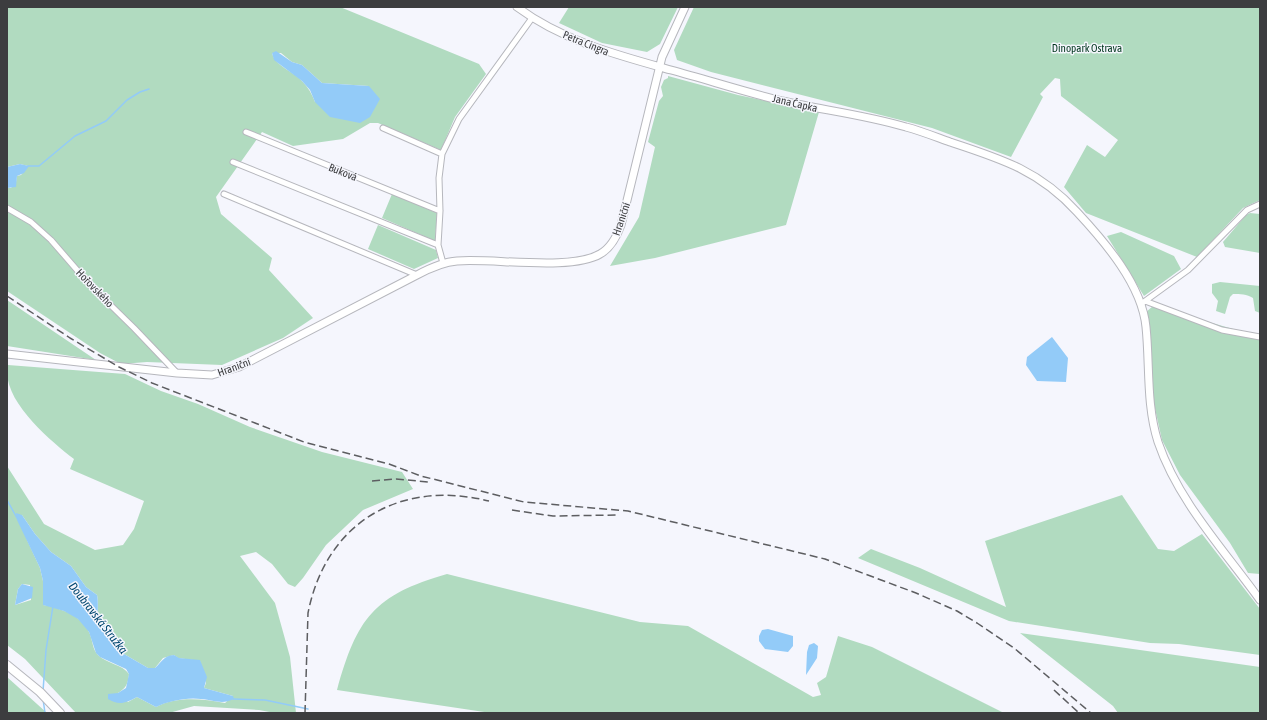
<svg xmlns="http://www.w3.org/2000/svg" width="1267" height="720" font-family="'Asap Condensed',sans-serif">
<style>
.green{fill:#b1dbc0;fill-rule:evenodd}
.water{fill:#93cbf8}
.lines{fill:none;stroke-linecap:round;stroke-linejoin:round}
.stream{stroke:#93cbf8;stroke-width:1.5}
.street-casing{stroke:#b6b7bd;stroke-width:7}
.secondary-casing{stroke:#b6b7bd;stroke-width:9}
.primary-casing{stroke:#b6b7bd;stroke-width:10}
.street{stroke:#fff;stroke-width:5}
.secondary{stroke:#fff;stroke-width:7}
.primary{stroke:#fff;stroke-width:8}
.rail{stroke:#5d5e61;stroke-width:1.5;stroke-dasharray:8 4;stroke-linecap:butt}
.labels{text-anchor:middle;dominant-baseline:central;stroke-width:3;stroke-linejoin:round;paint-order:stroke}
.street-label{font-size:11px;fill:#3c3d3f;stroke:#f5f6fd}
.park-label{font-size:11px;fill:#01361d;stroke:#f5f6fd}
.water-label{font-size:12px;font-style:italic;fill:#004770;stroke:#f5f6fd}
</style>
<rect width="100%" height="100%" fill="#f5f6fd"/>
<!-- green -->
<path class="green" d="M 7,7 L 340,7 L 479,64 L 486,74 L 455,117 L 441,150 L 378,123 L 370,123 L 343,139 L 293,146 L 262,132 L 216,197 L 221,214 L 272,258 L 269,270 L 313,318 L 283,338 L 222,365 L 147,362 L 121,364 L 100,353 L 7,291 L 7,188 L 11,188 L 16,182 L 17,176 L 21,175 L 28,166 L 20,164 L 7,167 ZM 272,53 L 281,53 L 292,62 L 302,65 L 322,83 L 369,86 L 315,102 C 312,94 308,87 302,81 C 293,71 275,66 272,53 Z
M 569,7 L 678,7 L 660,44 L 647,52 L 602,43 L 559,23 Z
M 694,7 L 1260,7 L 1260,200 L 1243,208 L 1197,257 L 1086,213 L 1064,187 L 1087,145 L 1105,157 L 1118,140 L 1061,96 L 1060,79 L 1055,78 L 1040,94 L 1043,97 L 1011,157 L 932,128 L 711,72 L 677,60 L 674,50 Z
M 668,76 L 738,95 L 819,112 L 786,225 L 655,258 L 610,266 L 639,217 L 655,147 L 648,142 L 659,101 L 663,96 L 661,87 L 664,80 L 668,78 Z
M 392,194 L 437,213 L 435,241 L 382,218 Z
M 1250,213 L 1260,214 L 1260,253 L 1225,247 L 1223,242 L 1246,215 Z
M 378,225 L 436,250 L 438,258 L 414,269 L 368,249 Z
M 1121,232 L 1174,256 L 1181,269 L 1144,296 L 1107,236 Z
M 1220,282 L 1260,286 L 1260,313 L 1255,311 L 1253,298 C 1247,294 1240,294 1233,294 L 1230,297 L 1225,314 L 1216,311 L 1218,301 L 1212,293 L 1212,284 Z
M 7,300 L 96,360 L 7,346 Z
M 1153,306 L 1247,333 L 1260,334 L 1260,574 L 1248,573 L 1230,543 L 1180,475 L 1162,440 L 1154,404 L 1145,313 Z
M 8,365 L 125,374 L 161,391 L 198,404 L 250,427 L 322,452 L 402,472 L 413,489 L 363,510 L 326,545 L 303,578 L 295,587 L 288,584 L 272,564 L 256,552 L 240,556 L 275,603 L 290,657 L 296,713 L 275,713 L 259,710 L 194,706 L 169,713 L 76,713 L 25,659 L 7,645 L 7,466 L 44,524 L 95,550 L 123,545 L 134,529 L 144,501 L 70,469 L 74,459 C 51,441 0,399 8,365 ZM 22,515 L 35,534 L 51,552 L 71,566 L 86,587 L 97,595 C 99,603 96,615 100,621 C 108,633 121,639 124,654 L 148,668 L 155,668 L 163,658 L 174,655 L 178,658 L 200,661 L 206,683 L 204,688 L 233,696 L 225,703 C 202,699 177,696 156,707 L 137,697 L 128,702 L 118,693 C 126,688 128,684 129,674 C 122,664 107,664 98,655 C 92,649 93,640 89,632 C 81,615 60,608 43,605 L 43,581 L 40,568 L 27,540 ZM 22,584 L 30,585 L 31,600 L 15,605 L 18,589 Z
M 1122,495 L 1158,549 L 1174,551 L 1202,534 L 1260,609 L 1260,655 L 1179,644 L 1150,643 L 1009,621 L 858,558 L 871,549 L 920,568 L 1006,607 L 985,541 Z
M 447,574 L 640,622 L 688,626 L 813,697 L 821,695 L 817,683 L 826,677 L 838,636 L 872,647 L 1004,713 L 491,713 L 337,690 C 357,618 374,595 447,574 Z
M 1020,633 L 1260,667 L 1260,713 L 1118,713 L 1113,706 Z
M 7,677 L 47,713 L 7,713 Z"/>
<!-- water -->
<path class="water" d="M 276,51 L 292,62 L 302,65 L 322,83 L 369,86 L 380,99 L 370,117 L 360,123 L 330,117 L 315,102 L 310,90 L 302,81 L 274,60 L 272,53 Z
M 20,164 L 29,166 L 24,173 L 17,176 L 16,187 L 7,188 L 7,167 Z
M 1052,337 L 1068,358 L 1066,382 L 1037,381 L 1026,365 L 1027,357 Z
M 16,513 L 22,515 L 35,534 L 51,552 L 71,566 L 86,587 L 97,595 C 99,603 96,615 100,621 C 108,633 120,639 124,654 L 148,668 L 155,668 C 162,662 163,656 174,655 L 179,658 L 200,660 L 207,677 L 204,688 L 233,696 L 234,699 C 221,705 215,700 201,699 C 187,697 168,701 156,707 L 137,697 C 126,703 119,706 108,699 L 108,694 L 118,693 L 126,688 L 129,674 L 126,669 L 100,657 L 96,653 L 89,632 L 78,619 L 64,611 L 43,605 L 43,581 L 40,568 L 17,520 Z
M 22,584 L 33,587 L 32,598 L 15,605 L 18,589 Z
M 768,629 L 793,636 L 793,646 L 788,652 L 765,649 L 759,641 L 759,636 L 762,630 Z
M 814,643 L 818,646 L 817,658 L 806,675 L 807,652 L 809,645 Z"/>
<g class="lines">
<!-- stream -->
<path class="stream" d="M 28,166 L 39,166 L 75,136 L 106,121 L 127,100 L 140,92 L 149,89
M 7,500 L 17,518
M 43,691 L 46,650 L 53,606
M 43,699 L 45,713
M 233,699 L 265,700 L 308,709"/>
<!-- street casing -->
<g class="street-casing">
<path id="street" d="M 383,128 L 442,154
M 246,132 L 440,211
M 233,162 L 438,245
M 224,194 L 417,275
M 7,208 L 31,222 L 51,240 L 90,285 L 134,328 L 177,373
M 443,263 L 438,245 L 440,211 L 439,178 L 442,154 L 459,119 L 532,18
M 1145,301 L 1222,330 L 1260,337
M 1141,304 L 1188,270 L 1247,210 L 1260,204"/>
</g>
<!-- secondary casing -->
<g class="secondary-casing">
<path id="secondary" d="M 517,7 C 563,41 617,55 671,70 C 708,80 745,92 782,101 C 823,110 866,115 906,127 C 921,131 936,137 950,142 C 1002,159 1040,171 1077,212 C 1105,242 1142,285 1146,327 C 1150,365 1146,404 1158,442 C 1178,501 1224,550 1260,600
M 7,354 L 177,373 L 212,375 L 239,367 L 417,275 C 430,268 443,262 457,261 C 493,258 571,271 600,254 C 611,248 617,236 621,225 L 662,57 L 685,7"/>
</g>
<!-- primary casing -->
<g class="primary-casing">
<path id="primary" d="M 7,665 L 40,692 L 60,713"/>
</g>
<!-- street -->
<use href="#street" class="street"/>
<!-- secondary -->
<use href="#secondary" class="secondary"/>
<!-- primary -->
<use href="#primary" class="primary"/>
<!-- rail -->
<path class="rail" d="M 7,296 L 70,338 L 119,367 L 152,383 L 304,442 L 389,464 L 421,476 L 524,502 L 628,511 L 825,559 L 916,593 L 957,611 L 977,623 L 1014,648 L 1091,713
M 372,481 L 396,479 L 428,482
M 512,510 L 553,516 L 618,515
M 1054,690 L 1079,713
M 305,713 L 308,613 C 326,522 400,479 489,501"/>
</g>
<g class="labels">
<!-- street labels -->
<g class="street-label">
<text transform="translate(586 43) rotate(22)">Petra Cingra</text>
<text transform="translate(795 103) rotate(13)">Jana Čapka</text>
<text transform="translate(343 172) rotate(22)">Buková</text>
<text transform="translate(621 219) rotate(-71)">Hraniční</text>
<text transform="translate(95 288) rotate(46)">Hořovského</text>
<text transform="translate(234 367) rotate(-20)">Hraniční</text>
</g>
<!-- park labels -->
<g class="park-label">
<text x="1087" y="48">Dinopark Ostrava</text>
</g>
<!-- water labels -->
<g class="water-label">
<text transform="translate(98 618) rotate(52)">Doubravská Stružka</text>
</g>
</g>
<!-- border -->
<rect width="1267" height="720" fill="none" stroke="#3c3d3f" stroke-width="16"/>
</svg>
